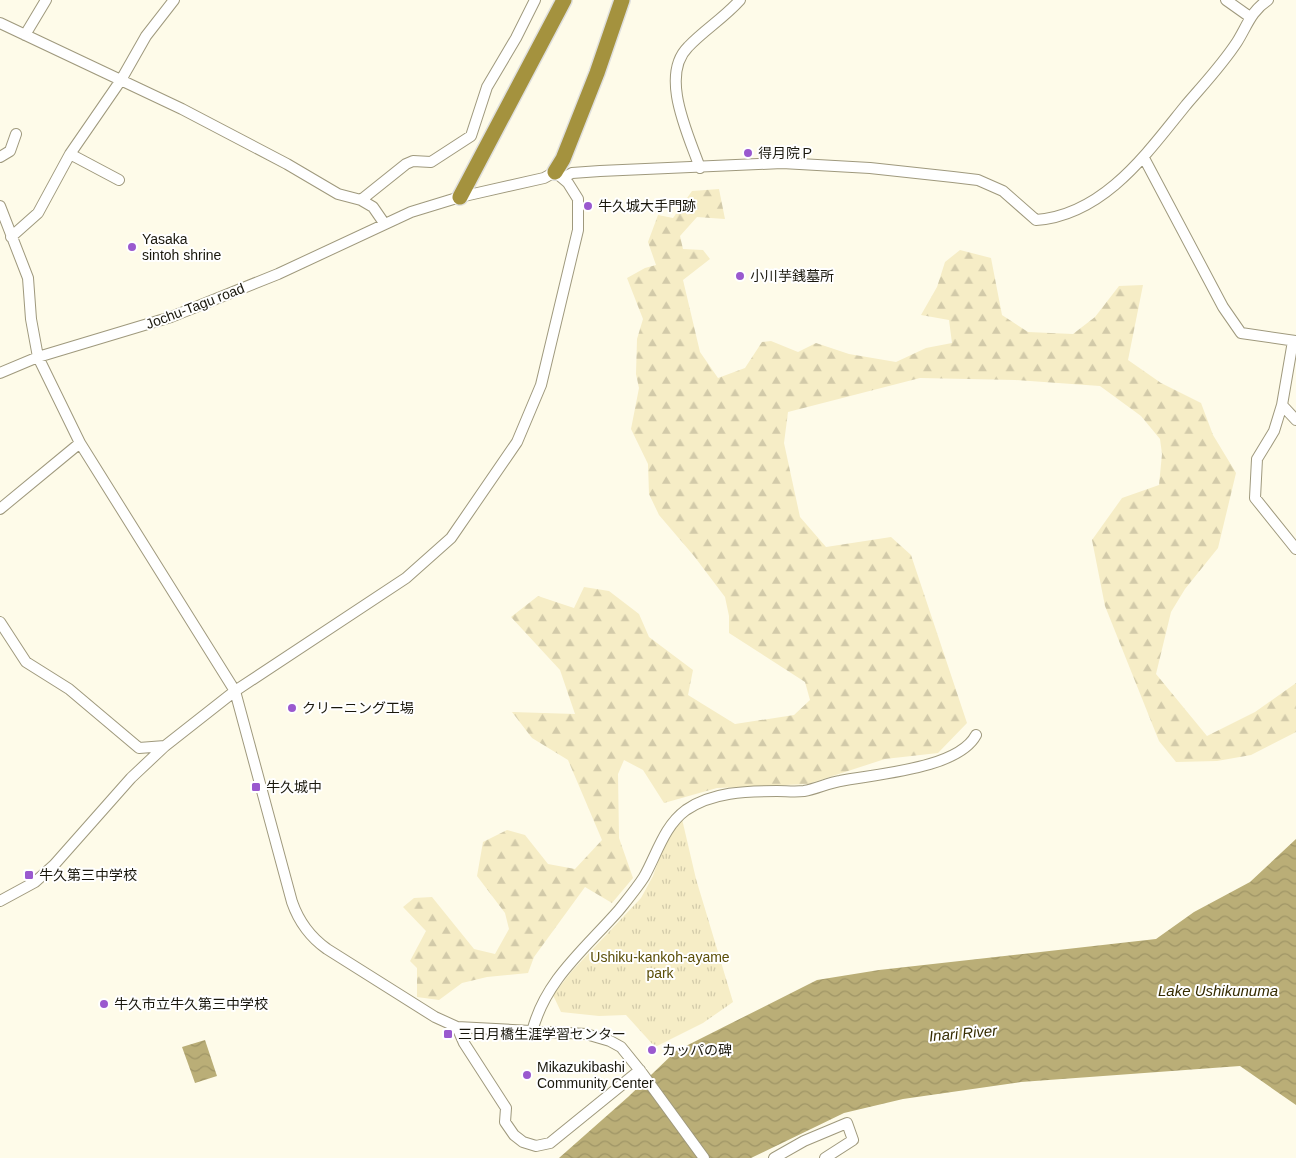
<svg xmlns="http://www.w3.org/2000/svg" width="1296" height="1158" font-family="Helvetica,'Noto Sans JP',sans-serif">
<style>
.forest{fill:url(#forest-firs)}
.park{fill:url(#park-tufts)}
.water{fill:url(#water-waves)}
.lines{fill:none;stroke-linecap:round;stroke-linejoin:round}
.minor-casing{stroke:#9f997d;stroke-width:12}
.highway-casing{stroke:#dfdfdd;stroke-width:18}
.minor{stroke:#fff;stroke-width:10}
.highway{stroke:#a4923e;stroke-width:15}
.poi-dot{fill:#9a59cf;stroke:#fff;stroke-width:2}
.labels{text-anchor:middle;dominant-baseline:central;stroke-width:4;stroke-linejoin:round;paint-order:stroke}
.poi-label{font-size:14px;fill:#19170c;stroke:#fff;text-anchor:start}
.street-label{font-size:14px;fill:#19170c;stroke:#fff}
.park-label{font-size:14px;fill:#5b4e08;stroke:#fff}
.water-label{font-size:15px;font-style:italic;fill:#352b00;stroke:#fff}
</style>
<defs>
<pattern id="forest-firs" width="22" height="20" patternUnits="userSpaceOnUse" patternTransform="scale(1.25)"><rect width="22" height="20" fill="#f6edc6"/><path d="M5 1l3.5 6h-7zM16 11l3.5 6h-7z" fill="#d2caa9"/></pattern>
<pattern id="park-tufts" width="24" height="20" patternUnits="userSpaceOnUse" patternTransform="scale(1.25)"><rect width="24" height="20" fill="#f6edc6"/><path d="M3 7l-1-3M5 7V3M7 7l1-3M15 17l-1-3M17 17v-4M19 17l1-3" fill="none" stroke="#d2caa9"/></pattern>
<pattern id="water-waves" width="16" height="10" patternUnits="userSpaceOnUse" patternTransform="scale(1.25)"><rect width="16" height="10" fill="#baae77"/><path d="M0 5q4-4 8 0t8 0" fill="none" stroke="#9f9566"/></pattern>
</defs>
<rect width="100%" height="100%" fill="#fefbe9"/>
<!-- forest -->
<path class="forest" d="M 719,189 L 725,219 L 697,217 L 680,236 L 683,249 L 703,250 L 710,259 L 683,280 L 700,352 L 718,378 L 745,368 L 762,342 L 771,341 L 798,352 L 816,343 L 849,354 L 896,362 L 926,348 L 952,343 L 949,320 L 921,315 L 937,287 L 945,262 L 960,250 L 991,258 L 1002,315 L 1028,332 L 1073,334 L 1095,317 L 1119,286 L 1143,285 L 1128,360 L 1161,383 L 1201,403 L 1213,435 L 1236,473 L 1218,548 L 1185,589 L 1171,612 L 1156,674 L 1207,736 L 1255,712 L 1296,683 L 1296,732 L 1251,755 L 1217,761 L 1176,762 L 1159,741 L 1105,606 L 1092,540 L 1122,498 L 1159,485 L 1162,454 L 1160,439 L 1141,416 L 1100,386 L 1015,380 L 920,378 L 788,412 L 784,443 L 800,517 L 826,547 L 891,537 L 911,555 L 967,723 L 938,753 L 885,759 L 808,784 L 717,788 L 664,803 L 643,770 L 624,760 L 618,774 L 619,838 L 633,878 L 612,903 L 585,887 L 534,957 L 528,973 L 487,977 L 462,983 L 439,1000 L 417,997 L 417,968 L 410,961 L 426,931 L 403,907 L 414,898 L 432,897 L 474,949 L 495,954 L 509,929 L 505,913 L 477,876 L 483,842 L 507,830 L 525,835 L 548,864 L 575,869 L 602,840 L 568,760 L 532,738 L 512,712 L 575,714 L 560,670 L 511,617 L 538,596 L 574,608 L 584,587 L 609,591 L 639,614 L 649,637 L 693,670 L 688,695 L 735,724 L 794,715 L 810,700 L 805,682 L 729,633 L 729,616 L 725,597 L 694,556 L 659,515 L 649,494 L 648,464 L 631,429 L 639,388 L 636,374 L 637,339 L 643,319 L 627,278 L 645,268 L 656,265 L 648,242 L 658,215 L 673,218 L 692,191 Z"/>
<!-- park -->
<path class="park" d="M 682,819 L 696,879 L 733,1002 L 703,1023 L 655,1047 L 626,1015 L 599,1016 L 561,1012 L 553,995 L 572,971 L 641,898 L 653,876 L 664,845 Z"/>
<!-- water -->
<path class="water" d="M 1296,839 L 1296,1105 L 1240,1066 L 1021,1082 L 903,1099 L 844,1113 L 751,1158 L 559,1158 L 628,1097 L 676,1051 L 817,980 L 879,970 L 1156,939 L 1194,912 L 1250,882 Z
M 205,1040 L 217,1076 L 195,1083 L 182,1047 Z"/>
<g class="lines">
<!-- minor casing -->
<g class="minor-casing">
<path id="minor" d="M 1226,0 L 1250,17
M 0,23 L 182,109 L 287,164 L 338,194 L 361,200 L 373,207 L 384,223
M 25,35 L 46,0
M 70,154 L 119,180
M 0,157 L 10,151 L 16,134
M 1144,158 L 1223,307 L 1241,333 L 1296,341
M 700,168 C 689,136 659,76 688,47 C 704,30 724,18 740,0
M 563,178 L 572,173 L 600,171 L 782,163 L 870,168 L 953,177 L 978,180 L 1003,191 L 1036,220 C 1104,215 1147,153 1186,105 C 1203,85 1222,65 1237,42 C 1247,26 1251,11 1268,0
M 361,200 L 406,164 L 413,161 L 431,162 L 471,136 L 487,87 L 516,38 L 535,0
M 0,206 L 28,278 L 31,319 L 38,357 L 80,443 L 235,691 L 292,902 C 299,922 310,937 327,949 L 435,1017 L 457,1027 L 586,1034 L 610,1041 L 621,1047 L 642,1073 L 704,1158
M 11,237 L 38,213 L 70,154 L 121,80 L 146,36 L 174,0
M 1293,341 L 1282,405 L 1274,431 L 1257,459 L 1255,498 L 1296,549
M 0,373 L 38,357 L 171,317 L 278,274 L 411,212 L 460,197 L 544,178 L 555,172 L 568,183 L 578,199 L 578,230 L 541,385 L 517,442 L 451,538 L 406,578 L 235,691 L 165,746 L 131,778 L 54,865 L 35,882 L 0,901
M 1282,405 L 1296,420
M 0,509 L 80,443
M 0,622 L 26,662 L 69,689 L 139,748 L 165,746
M 457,1027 L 464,1043 L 506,1108 L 505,1122 L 514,1135 L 523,1142 L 536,1146 L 550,1143 L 640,1070
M 532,1032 C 545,980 585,949 619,910 C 627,900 637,888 644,877 C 657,854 664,826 686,810 C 712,792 746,791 777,791 C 786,791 795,792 804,791 C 816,789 828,783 840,781 C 875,774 958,769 976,735
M 774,1158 L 804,1141 L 847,1123 L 853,1140 L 825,1158"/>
</g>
<!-- highway casing -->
<g class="highway-casing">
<path id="highway" d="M 555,172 L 563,159 L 597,73 L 622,0
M 460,197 L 564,0"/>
</g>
<!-- minor -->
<use href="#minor" class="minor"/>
<!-- highway -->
<use href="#highway" class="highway"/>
</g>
<!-- markers -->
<g class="poi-dot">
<circle cx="748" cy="153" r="5"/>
<circle cx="588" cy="206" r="5"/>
<circle cx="132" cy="247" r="5"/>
<circle cx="740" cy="276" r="5"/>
<circle cx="292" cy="708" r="5"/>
<rect x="251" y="782" width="10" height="10" rx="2.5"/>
<rect x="24" y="870" width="10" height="10" rx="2.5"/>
<circle cx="104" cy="1004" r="5"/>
<rect x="443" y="1029" width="10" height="10" rx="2.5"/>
<circle cx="652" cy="1050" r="5"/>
<circle cx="527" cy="1075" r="5"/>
</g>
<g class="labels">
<!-- poi labels -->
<g class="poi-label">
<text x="758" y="153">得月院Ｐ</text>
<text x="598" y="206">牛久城大手門跡</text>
<text x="142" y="239">Yasaka<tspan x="142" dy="16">sintoh shrine</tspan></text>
<text x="750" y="276">小川芋銭墓所</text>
<text x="302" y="708">クリーニング工場</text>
<text x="266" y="787">牛久城中</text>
<text x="39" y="875">牛久第三中学校</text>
<text x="114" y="1004">牛久市立牛久第三中学校</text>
<text x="458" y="1034">三日月橋生涯学習センター</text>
<text x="662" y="1050">カッパの碑</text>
<text x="537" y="1067">Mikazukibashi<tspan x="537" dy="16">Community Center</tspan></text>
</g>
<!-- street labels -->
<g class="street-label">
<text transform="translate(195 306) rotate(-21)">Jochu-Tagu road</text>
</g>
<!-- park labels -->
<g class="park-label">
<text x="660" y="957">Ushiku-kankoh-ayame<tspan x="660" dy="16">park</tspan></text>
</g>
<!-- water labels -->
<g class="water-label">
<text x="1218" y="990">Lake Ushikunuma</text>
<text transform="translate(963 1033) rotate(-5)">Inari River</text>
</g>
</g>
</svg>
